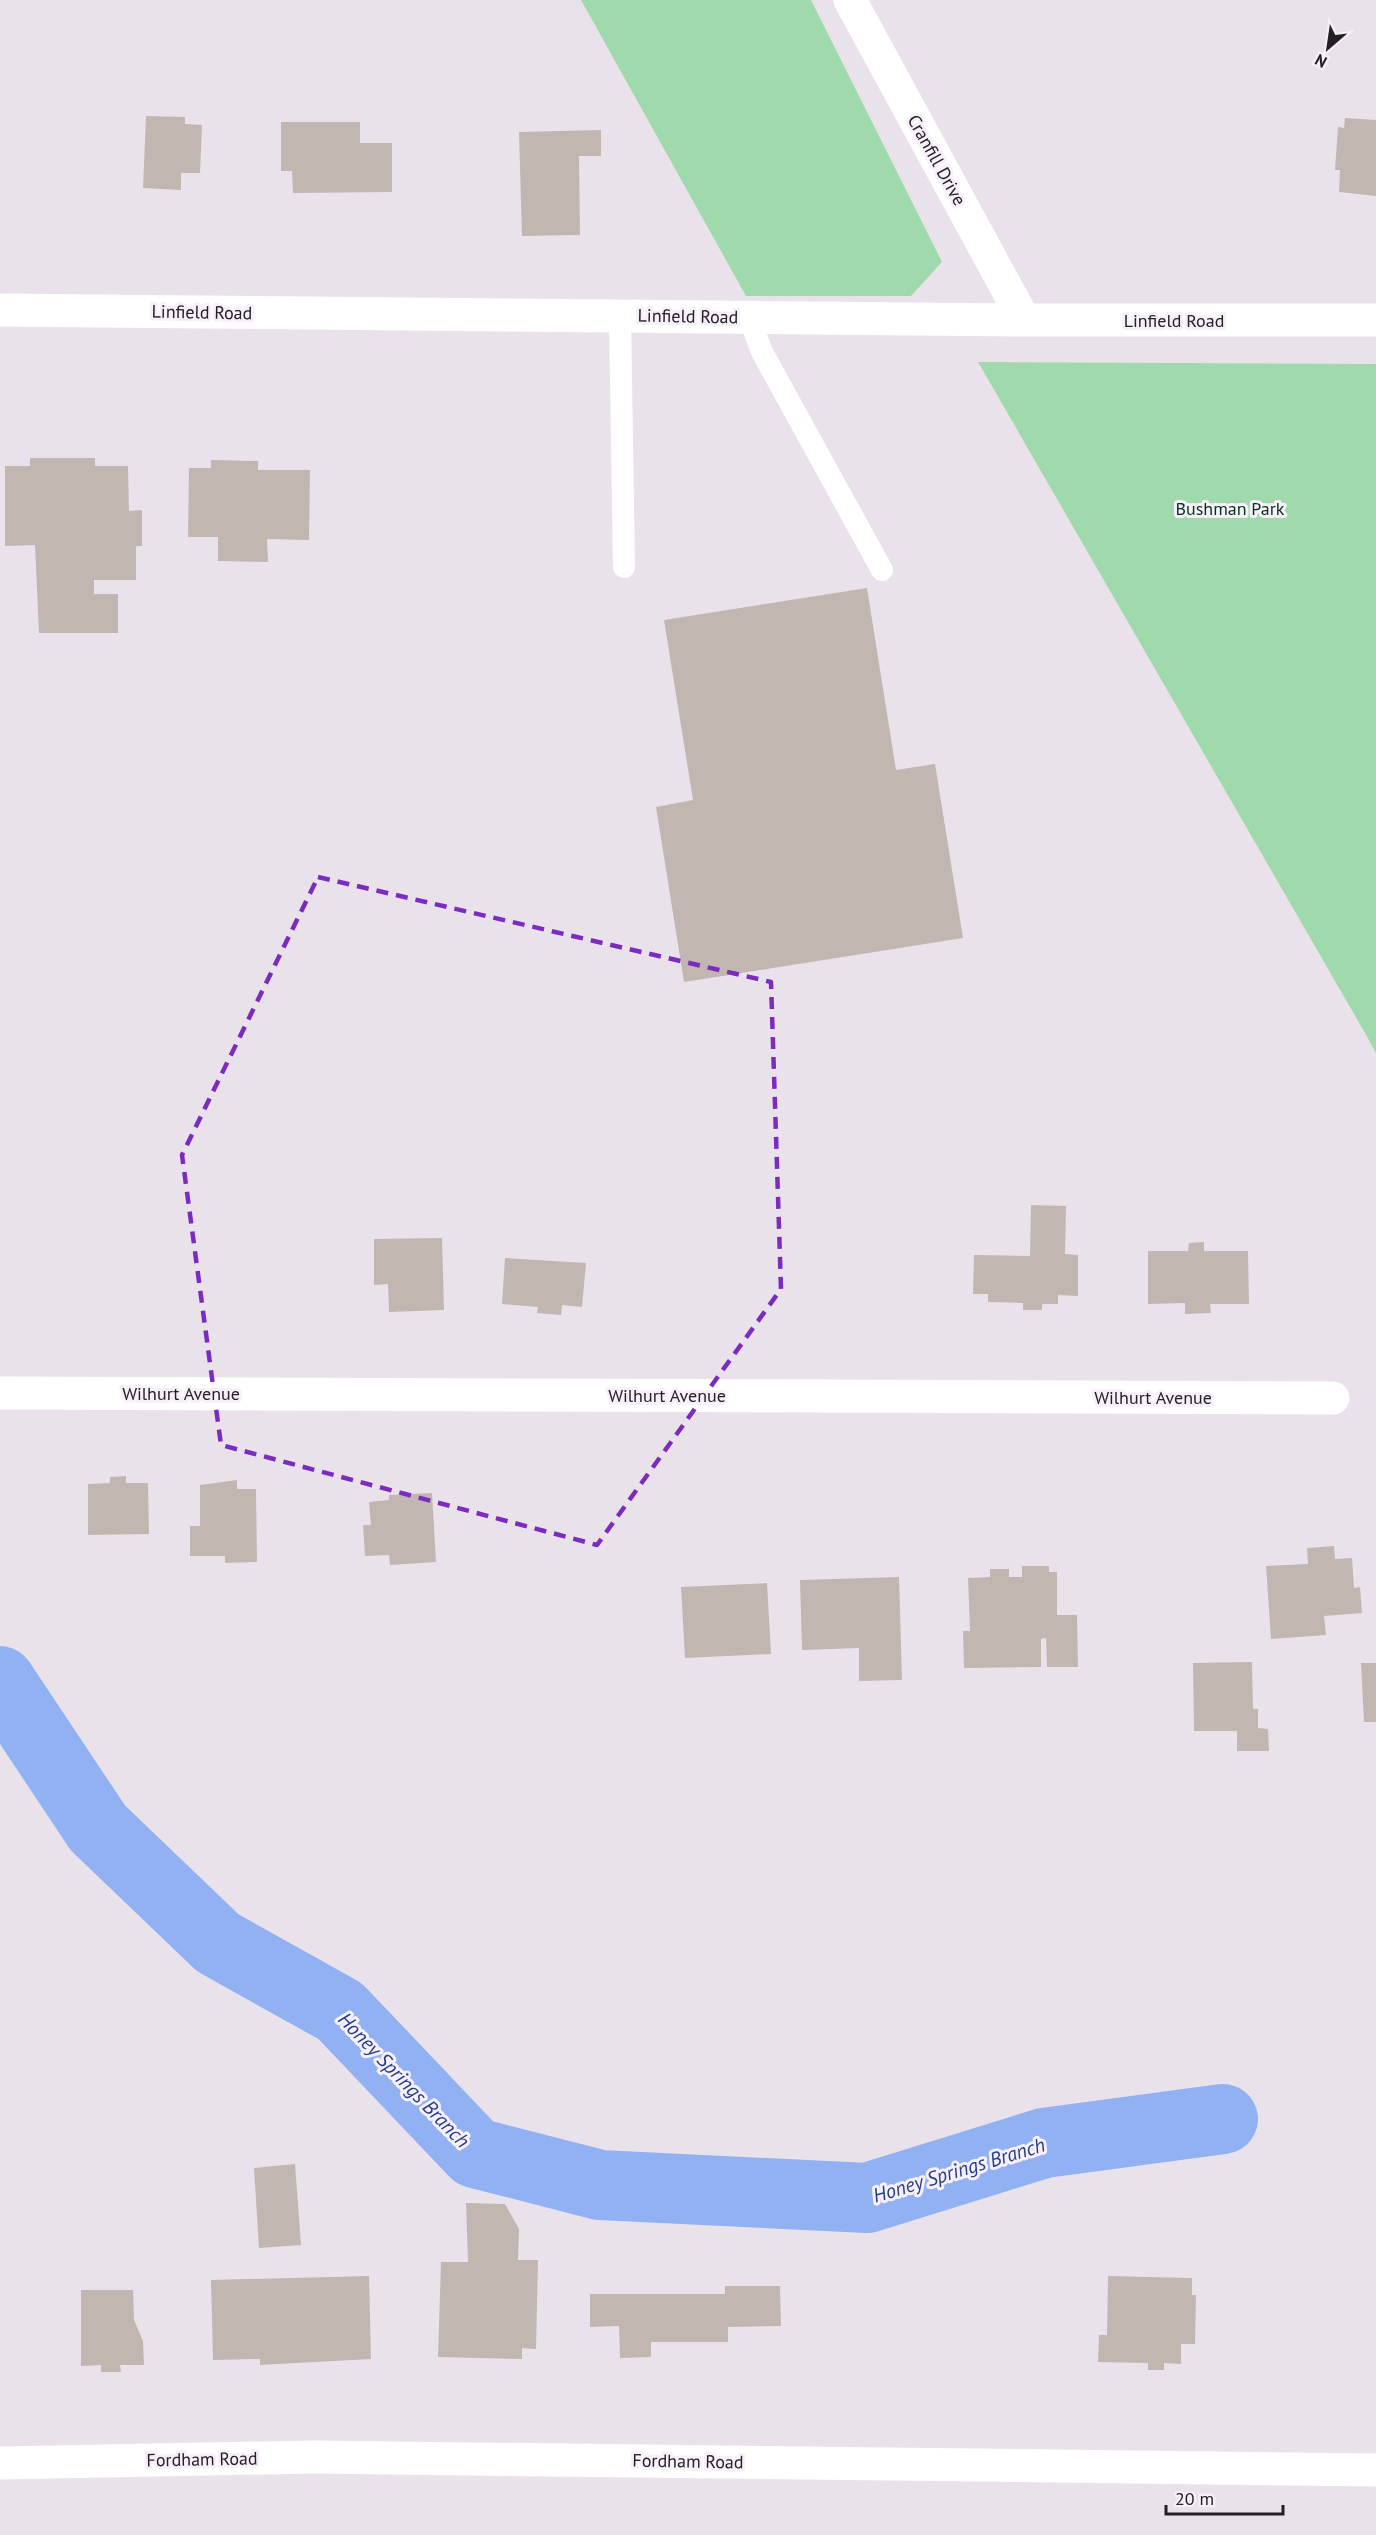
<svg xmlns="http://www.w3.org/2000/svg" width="1376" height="2535" font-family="'PT Sans',sans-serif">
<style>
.green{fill:#a0d9ab}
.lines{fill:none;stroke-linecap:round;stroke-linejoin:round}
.river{stroke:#92b1f3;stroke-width:70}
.building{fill:#c1b7b0}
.service{stroke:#fff;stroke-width:22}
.minor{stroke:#fff;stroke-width:33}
.tertiary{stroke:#fff;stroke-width:33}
.marked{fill:none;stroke:#7b2cbf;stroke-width:4.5;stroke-dasharray:12 8;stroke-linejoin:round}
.labels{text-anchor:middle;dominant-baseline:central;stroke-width:6;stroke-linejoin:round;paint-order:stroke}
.street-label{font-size:18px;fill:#242124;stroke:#f7eff9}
.park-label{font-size:18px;fill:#013615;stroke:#f7eff9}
.water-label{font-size:20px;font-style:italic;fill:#213e8a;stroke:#f7eff9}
</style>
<rect width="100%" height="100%" fill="#eae2eb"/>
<!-- green -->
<path class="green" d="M 581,0 L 811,0 L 942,262 L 911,296 L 746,296 Z
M 978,362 L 1376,364 L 1376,1053 L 1365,1033 Z"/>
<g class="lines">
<!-- river -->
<path class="river" d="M 0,1681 L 98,1828 L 218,1943 L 340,2011 L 475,2153 L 600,2185 L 867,2198 L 1044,2143 L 1223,2119"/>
</g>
<!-- building -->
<path class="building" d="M 146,116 L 185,117 L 185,124 L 202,125 L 200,173 L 181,173 L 181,190 L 143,188 Z
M 1345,118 L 1376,120 L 1376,196 L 1339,192 L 1340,170 L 1335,170 L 1338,127 L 1344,128 Z
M 281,122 L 360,122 L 360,143 L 392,143 L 392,192 L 293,193 L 292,171 L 281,171 Z
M 601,130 L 601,156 L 579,156 L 580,235 L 522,236 L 519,132 Z
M 30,458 L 95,458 L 95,466 L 128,466 L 129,511 L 142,510 L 142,546 L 136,546 L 136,580 L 94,580 L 94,594 L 118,594 L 118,633 L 39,633 L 35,545 L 5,546 L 5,466 L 30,466 Z
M 211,460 L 258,461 L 258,470 L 310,470 L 309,540 L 267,539 L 268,562 L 218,561 L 218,537 L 188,537 L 189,468 L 211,468 Z
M 867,588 L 896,770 L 935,764 L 963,938 L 684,982 L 656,807 L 693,800 L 664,620 Z
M 1031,1205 L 1066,1206 L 1065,1254 L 1078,1255 L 1078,1296 L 1058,1295 L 1058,1304 L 1042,1304 L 1042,1310 L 1023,1310 L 1023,1303 L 988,1302 L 988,1294 L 973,1294 L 974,1255 L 1030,1256 Z
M 442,1238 L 444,1310 L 389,1312 L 388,1284 L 374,1285 L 374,1239 Z
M 1204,1242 L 1204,1251 L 1248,1251 L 1249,1304 L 1210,1304 L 1211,1313 L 1185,1314 L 1185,1303 L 1148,1304 L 1148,1251 L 1188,1251 L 1189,1243 Z
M 505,1258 L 586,1263 L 582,1307 L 562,1305 L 561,1315 L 537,1313 L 538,1307 L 502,1304 Z
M 126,1476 L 126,1483 L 148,1483 L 149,1534 L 88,1535 L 88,1484 L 110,1483 L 110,1477 Z
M 237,1480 L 237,1489 L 256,1489 L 257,1562 L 225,1563 L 225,1556 L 190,1556 L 190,1526 L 200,1526 L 200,1485 Z
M 432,1493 L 436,1562 L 390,1565 L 389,1555 L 365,1556 L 363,1525 L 371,1525 L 369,1502 L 389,1500 L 389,1495 Z
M 1334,1546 L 1335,1559 L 1352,1558 L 1354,1588 L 1360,1587 L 1362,1613 L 1324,1616 L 1326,1635 L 1271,1639 L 1266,1566 L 1308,1564 L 1307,1548 Z
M 1022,1566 L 1049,1566 L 1049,1572 L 1057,1572 L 1057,1615 L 1077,1615 L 1078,1667 L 1047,1667 L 1046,1638 L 1041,1639 L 1041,1667 L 964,1668 L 963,1631 L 970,1631 L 968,1578 L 990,1577 L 990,1569 L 1009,1569 L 1009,1577 L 1022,1577 Z
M 899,1577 L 902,1680 L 859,1681 L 859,1648 L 802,1650 L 800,1580 Z
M 767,1583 L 771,1654 L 685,1658 L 681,1587 Z
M 1252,1662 L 1253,1709 L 1258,1709 L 1258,1728 L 1268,1729 L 1269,1751 L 1237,1751 L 1237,1731 L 1194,1731 L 1193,1663 Z
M 1361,1663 L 1376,1663 L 1376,1722 L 1364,1722 Z
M 295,2164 L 301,2245 L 259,2248 L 254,2168 Z
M 466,2203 L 505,2204 L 519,2229 L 518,2260 L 538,2260 L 536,2349 L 522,2348 L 522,2359 L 438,2357 L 441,2262 L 468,2262 Z
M 369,2276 L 371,2359 L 260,2365 L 260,2359 L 213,2360 L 211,2280 Z
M 1108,2276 L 1192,2278 L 1192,2295 L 1196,2295 L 1195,2344 L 1181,2344 L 1181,2364 L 1164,2363 L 1164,2370 L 1148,2370 L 1148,2363 L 1098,2362 L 1099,2335 L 1107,2335 Z
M 725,2286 L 780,2286 L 781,2326 L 728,2327 L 728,2342 L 651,2342 L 651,2357 L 620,2358 L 619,2326 L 590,2327 L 590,2294 L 725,2294 Z
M 81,2290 L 133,2290 L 134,2320 L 143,2341 L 144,2365 L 120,2365 L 121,2372 L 101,2372 L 101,2365 L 81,2366 Z"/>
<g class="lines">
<!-- service -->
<path class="service" d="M 620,316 L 624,567
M 749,317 L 762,352 L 882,570"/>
<!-- minor -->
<path class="minor" d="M 850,0 L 1024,320
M 0,310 L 1024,320 L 1376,320
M 0,1393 L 1333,1398"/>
<!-- tertiary -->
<path class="tertiary" d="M 0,2463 L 314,2457 L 1376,2470"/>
</g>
<!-- marked area -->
<path class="marked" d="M 318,877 L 771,982 L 781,1289 L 597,1545 L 221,1445 L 182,1155 Z"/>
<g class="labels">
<!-- street labels -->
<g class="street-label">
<text transform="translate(937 160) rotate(61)">Cranfill Drive</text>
<text transform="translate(202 312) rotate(1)">Linfield Road</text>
<text transform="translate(688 316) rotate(1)">Linfield Road</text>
<text x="1174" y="320">Linfield Road</text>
<text x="181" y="1393">Wilhurt Avenue</text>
<text x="667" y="1395">Wilhurt Avenue</text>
<text x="1153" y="1397">Wilhurt Avenue</text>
<text transform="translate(202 2459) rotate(-1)">Fordham Road</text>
<text transform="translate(688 2461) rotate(1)">Fordham Road</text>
</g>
<!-- park labels -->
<g class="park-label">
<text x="1230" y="508">Bushman Park</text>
</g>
<!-- water labels -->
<g class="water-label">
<text transform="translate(404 2080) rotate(46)">Honey Springs Branch</text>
<text transform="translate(959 2170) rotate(-17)">Honey Springs Branch</text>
</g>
</g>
<!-- north arrow -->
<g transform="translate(1328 48) rotate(209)" stroke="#f7eff9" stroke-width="4.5" paint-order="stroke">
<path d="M0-4.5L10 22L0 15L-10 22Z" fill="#242124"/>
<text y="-9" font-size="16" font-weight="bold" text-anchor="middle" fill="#242124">N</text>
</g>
<!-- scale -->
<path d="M1166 2505v9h117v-9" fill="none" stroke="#242124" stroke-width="3"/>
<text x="1175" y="2505" font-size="18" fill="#242124" stroke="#f7eff9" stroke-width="4.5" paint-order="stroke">20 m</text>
</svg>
